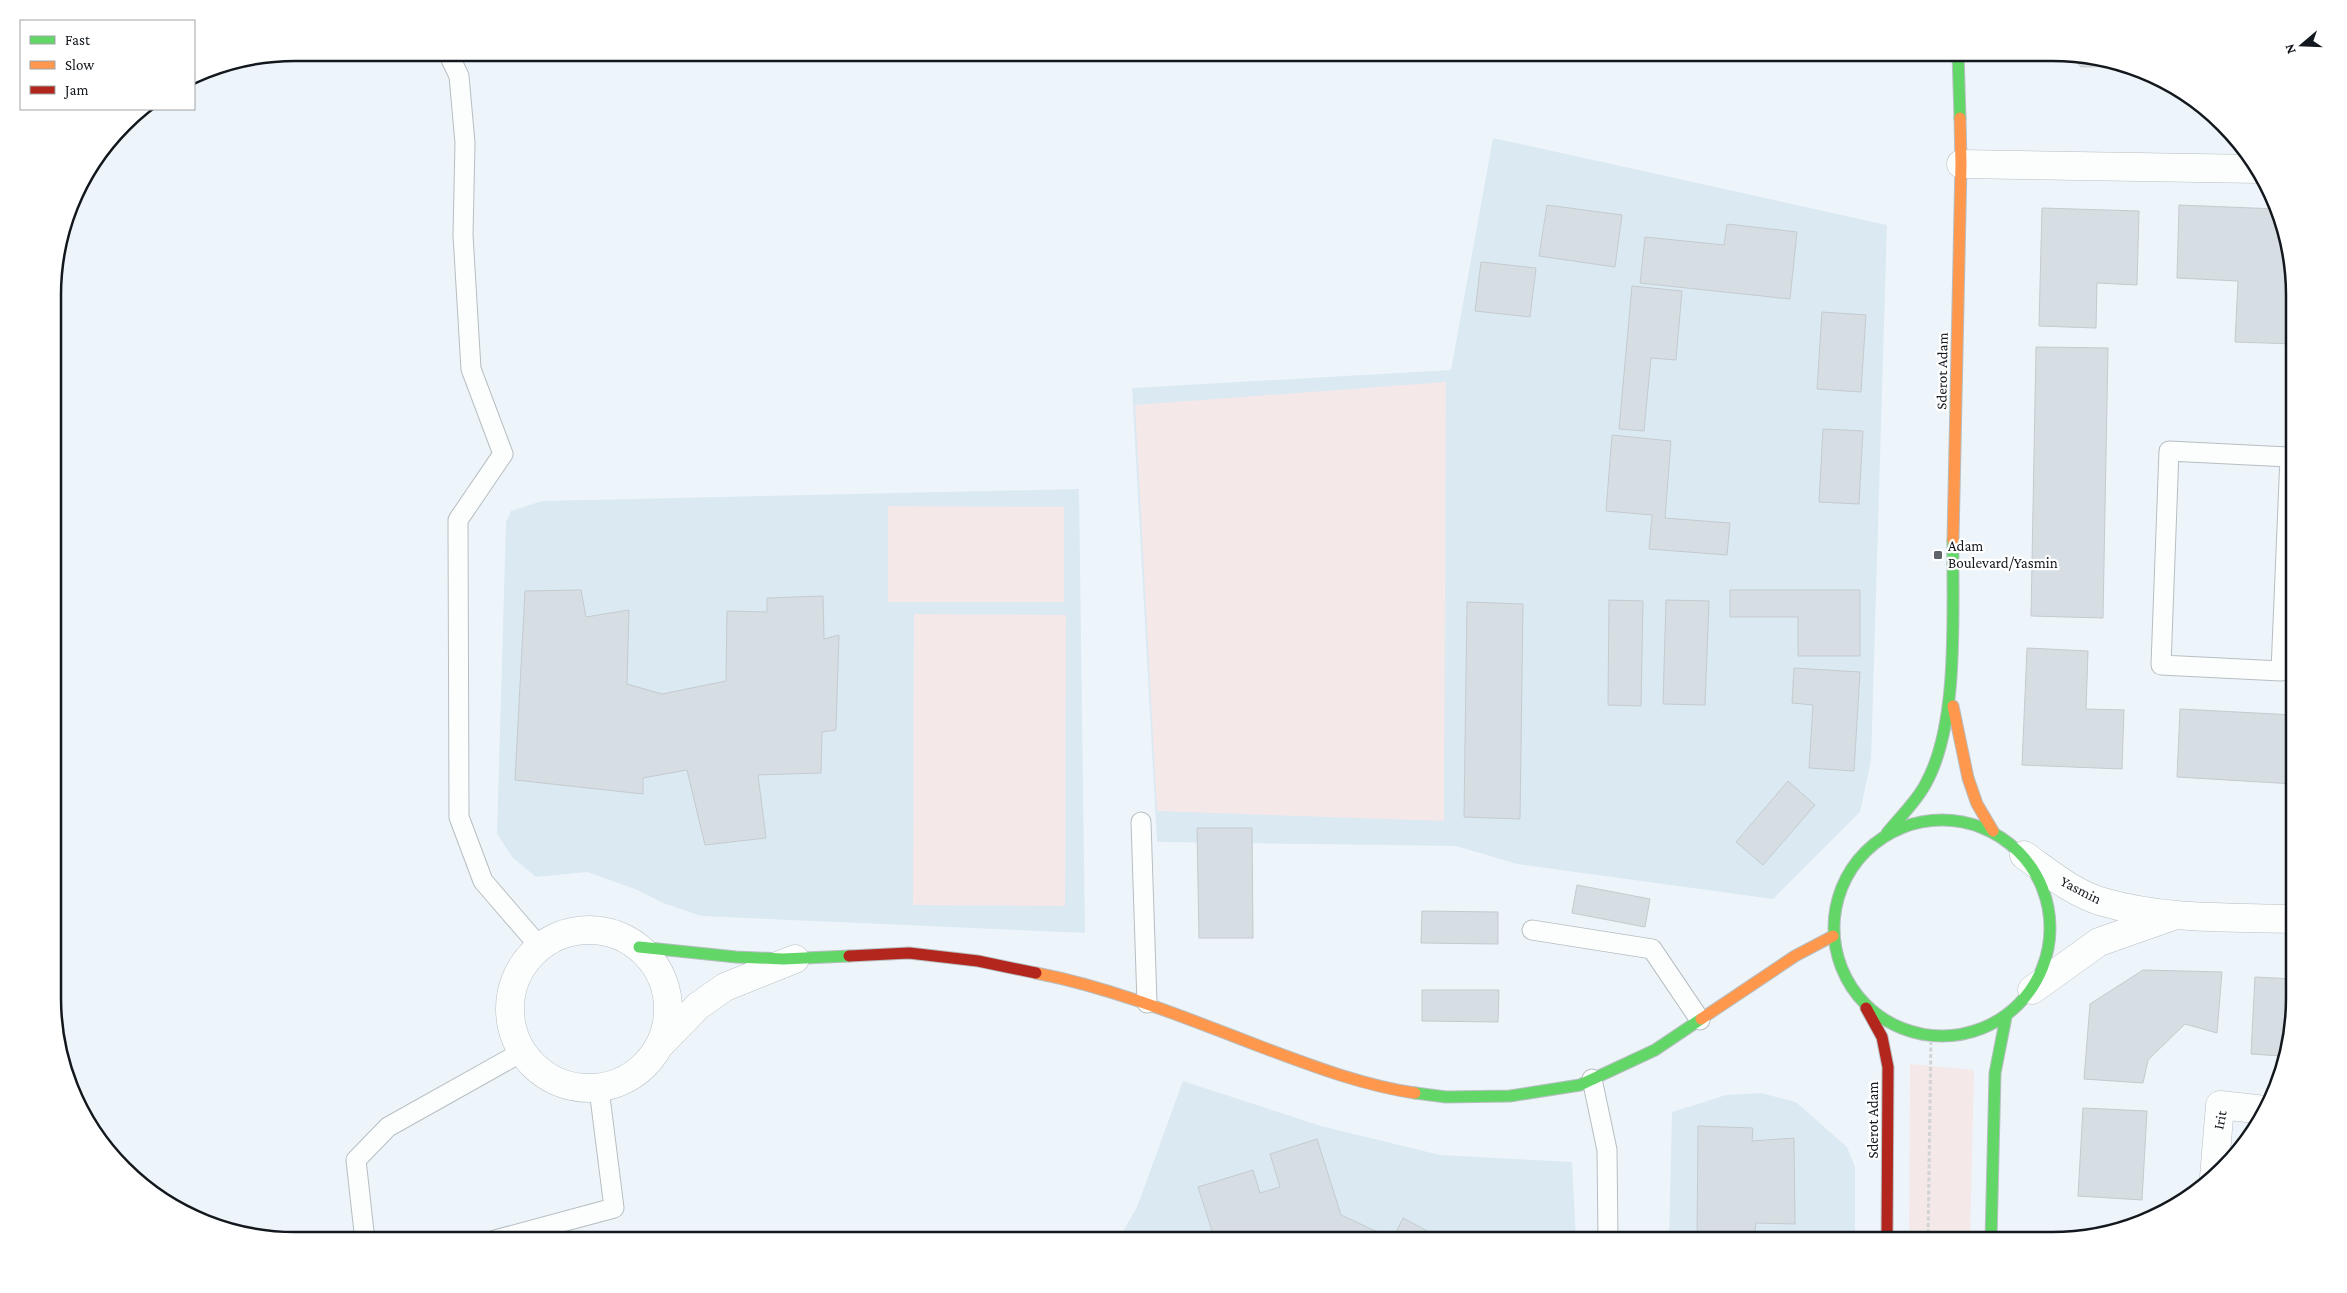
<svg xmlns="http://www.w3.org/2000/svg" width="2347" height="1293" font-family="'Crimson Pro',serif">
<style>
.built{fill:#dbe9f3}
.green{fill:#f4e8e8}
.building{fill:#d7dee3;stroke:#c4cbcf}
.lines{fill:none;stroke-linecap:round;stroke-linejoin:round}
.lane-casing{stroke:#b7bec2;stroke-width:21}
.street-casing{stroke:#b7bec2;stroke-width:29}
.fast-casing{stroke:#b7bec2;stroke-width:13}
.slow-casing{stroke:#b7bec2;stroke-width:13}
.jam-casing{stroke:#b7bec2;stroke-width:13}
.path{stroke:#d1d3d5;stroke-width:3;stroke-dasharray:4 2.5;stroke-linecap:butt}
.lane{stroke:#fcfefe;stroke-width:19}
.street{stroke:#fcfefe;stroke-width:28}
.fast{stroke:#63d668;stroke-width:11}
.slow{stroke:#ff974d;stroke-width:11}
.jam{stroke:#b3261e;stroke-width:11}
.poi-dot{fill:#5f656a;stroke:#fff;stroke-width:2}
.labels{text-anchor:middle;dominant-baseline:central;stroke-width:4.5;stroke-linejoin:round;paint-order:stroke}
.street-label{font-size:15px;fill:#12181d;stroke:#fff}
.poi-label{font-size:15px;fill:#12181d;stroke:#fff;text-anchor:start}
.rim{fill:none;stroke:#12181d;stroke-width:2.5}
</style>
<rect width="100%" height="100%" fill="#eef5fa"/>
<!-- built -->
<path class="built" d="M 1493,138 L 1887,225 L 1871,761 L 1860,812 L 1773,899 L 1517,864 L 1456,846 L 1157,842 L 1132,388 L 1451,370 Z
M 1079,489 L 1085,933 L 701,916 L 663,903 L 635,889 L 587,872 L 536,877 L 513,858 L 497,834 L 506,522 L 511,511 L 542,501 Z
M 1183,1081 L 1321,1126 L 1440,1155 L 1572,1162 L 1576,1240 L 1118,1240 L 1137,1207 Z
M 1761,1093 L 1796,1102 L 1847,1147 L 1855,1167 L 1855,1240 L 1669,1240 L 1672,1112 L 1726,1095 Z"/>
<!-- green -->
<path class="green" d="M 1446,382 L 1444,821 L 1157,811 L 1135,405 Z
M 888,506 L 1064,507 L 1064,602 L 888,602 Z
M 914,614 L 1066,615 L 1065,906 L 913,905 Z
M 1910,1064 L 1974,1070 L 1970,1240 L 1909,1240 Z"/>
<!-- building -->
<path class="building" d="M 2070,55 L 2115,61 L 2128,66 L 2081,67 Z
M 1547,205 L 1622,215 L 1615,267 L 1539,256 Z
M 2179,205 L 2277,209 L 2282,218 L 2294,279 L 2294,344 L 2235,342 L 2238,281 L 2177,278 Z
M 2042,208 L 2139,211 L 2137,285 L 2097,283 L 2096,328 L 2039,326 Z
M 1727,224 L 1797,232 L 1790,299 L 1640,283 L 1645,237 L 1724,245 Z
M 1481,262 L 1536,268 L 1530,317 L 1475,311 Z
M 1632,286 L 1682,291 L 1676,360 L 1651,358 L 1644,431 L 1619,429 Z
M 1822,312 L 1866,315 L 1861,392 L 1817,389 Z
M 2036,347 L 2108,348 L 2103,618 L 2031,616 Z
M 1823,429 L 1863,431 L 1859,504 L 1819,502 Z
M 1612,435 L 1671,441 L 1665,518 L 1730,523 L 1727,555 L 1649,549 L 1652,515 L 1606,511 Z
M 581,590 L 586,617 L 629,610 L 627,684 L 662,694 L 726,681 L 727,611 L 767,612 L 767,598 L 823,596 L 824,639 L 839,635 L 836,730 L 822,732 L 821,773 L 758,775 L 766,838 L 705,845 L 687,770 L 643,778 L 643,794 L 515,780 L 525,591 Z
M 1730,590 L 1860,590 L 1860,656 L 1798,656 L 1798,617 L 1730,617 Z
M 1609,600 L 1643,601 L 1641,706 L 1608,705 Z
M 1666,600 L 1709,601 L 1705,705 L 1663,704 Z
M 1467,602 L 1523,604 L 1520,819 L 1464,817 Z
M 2027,648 L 2088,651 L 2086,709 L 2124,710 L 2122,769 L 2022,765 Z
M 1794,668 L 1860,672 L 1854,771 L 1809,768 L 1813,705 L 1792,703 Z
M 2180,709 L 2294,715 L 2294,784 L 2177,777 Z
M 1788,781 L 1815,805 L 1763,865 L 1736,842 Z
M 1197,828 L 1252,828 L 1253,938 L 1199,938 Z
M 1577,885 L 1650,899 L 1645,927 L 1572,913 Z
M 1422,911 L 1498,912 L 1498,944 L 1421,943 Z
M 2143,970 L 2222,972 L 2217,1033 L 2185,1024 L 2148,1060 L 2143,1083 L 2084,1079 L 2090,1004 Z
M 2255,977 L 2294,979 L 2294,1013 L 2281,1056 L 2251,1054 Z
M 1422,990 L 1499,990 L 1498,1022 L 1422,1021 Z
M 2083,1108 L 2147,1111 L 2142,1200 L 2078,1196 Z
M 1698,1126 L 1753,1128 L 1752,1141 L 1794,1138 L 1795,1224 L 1756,1223 L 1754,1240 L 1697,1240 Z
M 1317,1139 L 1341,1215 L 1393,1239 L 1403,1218 L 1444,1240 L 1215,1240 L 1198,1187 L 1253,1170 L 1260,1193 L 1280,1187 L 1270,1154 Z"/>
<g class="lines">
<!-- lane casing -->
<g class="lane-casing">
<path id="lane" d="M 448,53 L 459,76 L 465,143 L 463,235 L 471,369 L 503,454 L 458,520 L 459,817 L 483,881 L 539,946
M 2169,451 L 2290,457 L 2281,671 L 2161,665 Z
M 1141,822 L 1147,1003
M 1532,930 L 1652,949 L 1700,1020
M 1592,1079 L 1607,1150 L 1608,1240
M 367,1240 L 364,1232 L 356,1160 L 388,1127 L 522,1052
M 495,1240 L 614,1208 L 599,1089"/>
</g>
<!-- street casing -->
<g class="street-casing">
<path id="street" d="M 1961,164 L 2258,169
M 2024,855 C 2048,872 2074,894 2103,902 C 2165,920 2230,917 2294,919
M510 1009a79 79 0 1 1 158 0a79 79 0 1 1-158 0Z
M 2032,990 L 2099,942 L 2173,916
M 661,1044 L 698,1006 L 725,987 L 795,959
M 2214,1177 L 2220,1105 L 2265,1110"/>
</g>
<!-- fast casing -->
<g class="fast-casing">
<path id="fast" d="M 1958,53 L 1960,118
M1834 928a108 108 0 1 1 216 0a108 108 0 1 1-216 0Z
M 1887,833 C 1899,818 1916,802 1925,785 C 1960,724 1952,610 1953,540
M 639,947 L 736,957 L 783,959 L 849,956
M 1415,1093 L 1446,1097 L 1510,1096 L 1580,1085 L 1655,1050 L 1701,1019
M 1991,1240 L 1995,1073 L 2006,1017"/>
</g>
<!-- slow casing -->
<g class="slow-casing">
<path id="slow" d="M 1953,540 L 1961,164 L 1960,118
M 1953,706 L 1968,778 L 1977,804 L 1993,831
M 1036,973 C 1113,988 1186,1018 1259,1046 C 1310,1065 1361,1085 1415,1093
M 1701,1019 L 1795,956 L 1833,936"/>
</g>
<!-- jam casing -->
<g class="jam-casing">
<path id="jam" d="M 849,956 L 909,953 L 978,961 L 1036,973
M 1866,1008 L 1882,1037 L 1888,1067 L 1887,1240"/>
</g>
<!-- path -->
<path class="path" d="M 1928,1240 L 1931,1037"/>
<!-- lane -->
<use href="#lane" class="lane"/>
<!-- street -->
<use href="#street" class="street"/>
<!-- fast -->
<use href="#fast" class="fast"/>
<!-- slow -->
<use href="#slow" class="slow"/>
<!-- jam -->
<use href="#jam" class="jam"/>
</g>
<!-- markers -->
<rect class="poi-dot" x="1933" y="550" width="10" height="10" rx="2.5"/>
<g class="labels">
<!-- street labels -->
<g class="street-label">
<text transform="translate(1942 371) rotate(-89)">Sderot Adam</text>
<text transform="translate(2081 890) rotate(27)">Yasmin</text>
<text transform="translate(1873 1120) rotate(-90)">Sderot Adam</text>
<text transform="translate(2220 1120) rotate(-79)">Irit</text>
</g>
<!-- poi labels -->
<g class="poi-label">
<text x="1948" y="546">Adam<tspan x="1948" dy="17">Boulevard/Yasmin</tspan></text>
</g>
</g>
<!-- crop -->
<path d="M0 0H2347V1293H0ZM295 61H2052A234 234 0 0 1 2286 295V998A234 234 0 0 1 2052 1232H295A234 234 0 0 1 61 998V295A234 234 0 0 1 295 61Z" fill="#fff" fill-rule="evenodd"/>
<path class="rim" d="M295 61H2052A234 234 0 0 1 2286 295V998A234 234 0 0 1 2052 1232H295A234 234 0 0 1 61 998V295A234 234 0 0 1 295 61Z"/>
<!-- legend -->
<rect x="20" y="20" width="175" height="90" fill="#ffffff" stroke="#a0a3a5"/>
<rect x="30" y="36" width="25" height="8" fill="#63d668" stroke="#a0a3a5"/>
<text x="65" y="45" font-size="15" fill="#12181d">Fast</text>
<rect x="30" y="61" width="25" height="8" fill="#ff974d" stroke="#a0a3a5"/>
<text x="65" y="70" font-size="15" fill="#12181d">Slow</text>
<rect x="30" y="86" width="25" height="8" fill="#b3261e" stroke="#a0a3a5"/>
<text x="65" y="95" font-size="15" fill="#12181d">Jam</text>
<!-- north arrow -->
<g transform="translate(2302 45) rotate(251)" stroke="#ffffff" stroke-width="4" paint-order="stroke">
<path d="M0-4L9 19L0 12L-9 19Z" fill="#12181d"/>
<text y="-8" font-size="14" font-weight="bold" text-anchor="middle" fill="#12181d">N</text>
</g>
</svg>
